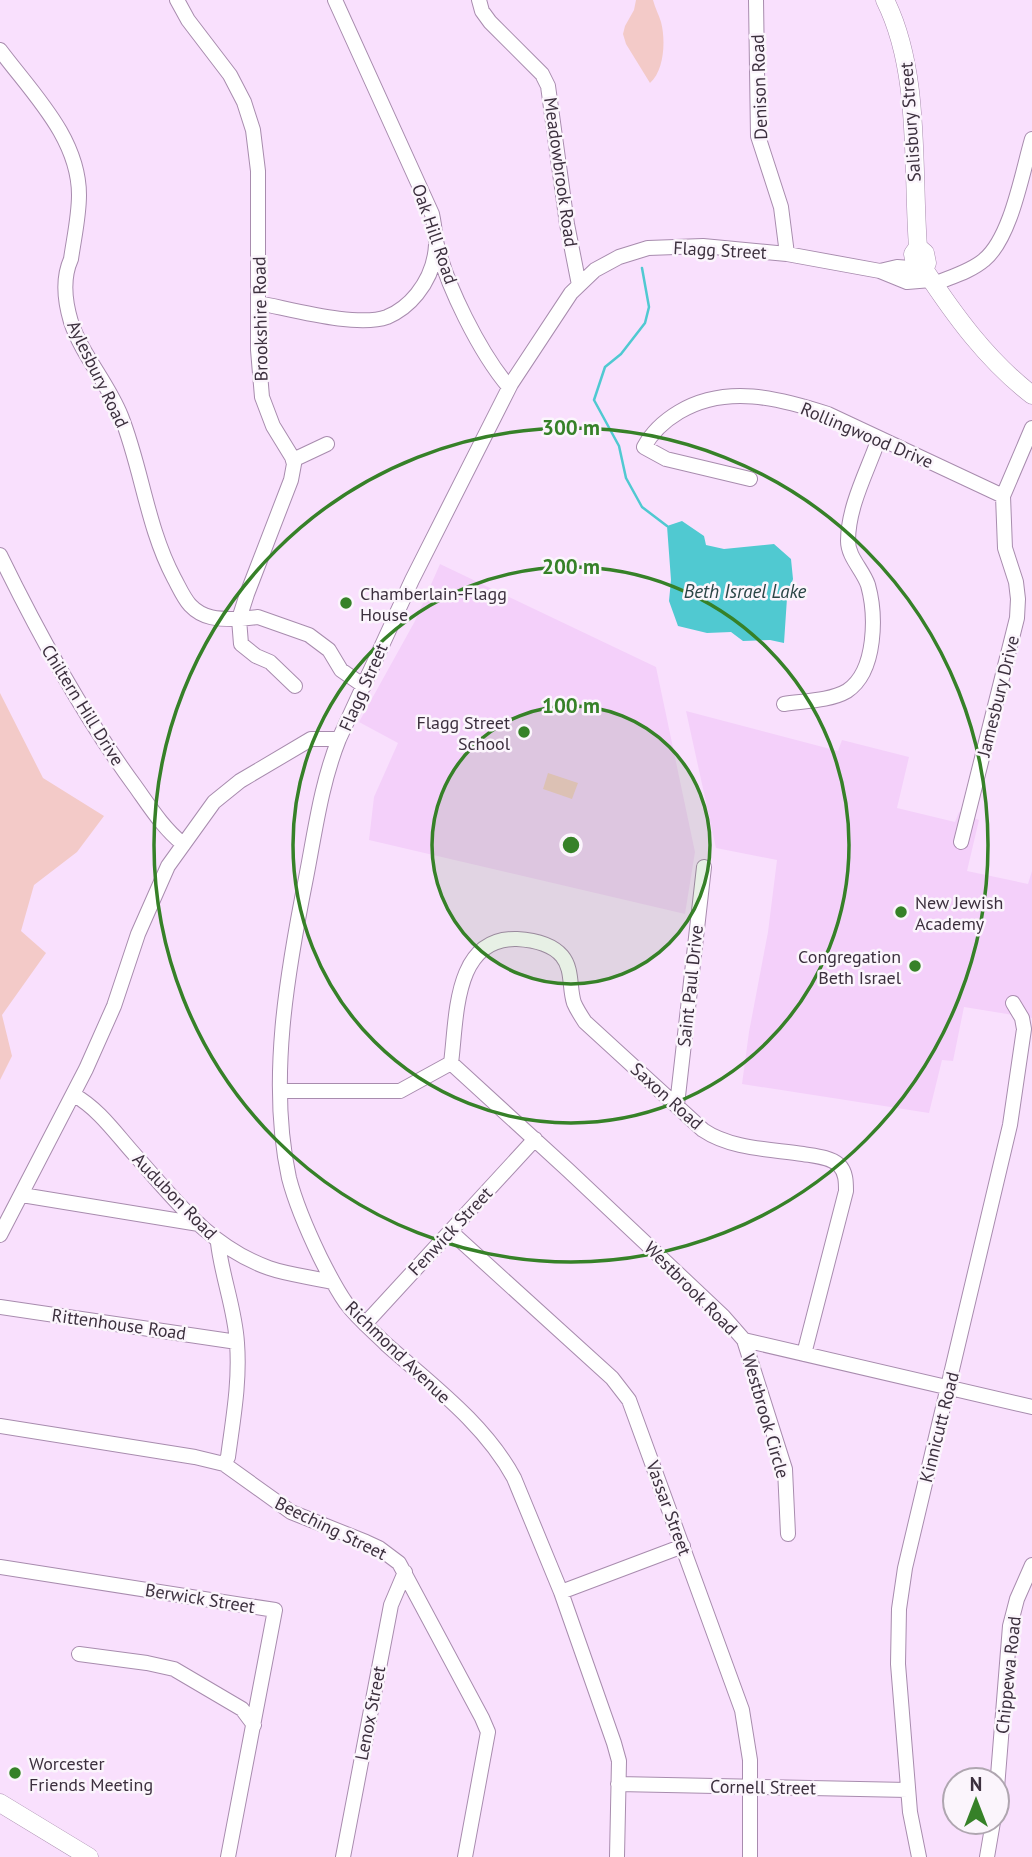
<svg xmlns="http://www.w3.org/2000/svg" width="1032" height="1857" font-family="'PT Sans',sans-serif">
<style>
.built{fill:#f4d0fa}
.green{fill:#f3cac8}
.water{fill:#50c9d1}
.lines{fill:none;stroke-linecap:round;stroke-linejoin:round}
.stream{stroke:#50c9d1;stroke-width:2.5}
.minor-casing{stroke:#a88cae;stroke-width:16}
.major-casing{stroke:#a88cae;stroke-width:19}
.minor{stroke:#fff;stroke-width:14}
.major{stroke:#fff;stroke-width:18}
.ring{fill:none;stroke:#368128;stroke-width:3.5}
.poi-dot{fill:#368128;stroke:#fbf5fc;stroke-width:2.5}
.labels{text-anchor:middle;dominant-baseline:central;stroke-width:5;stroke-linejoin:round;paint-order:stroke}
.street-label{font-size:18px;fill:#3c303e;stroke:#fbf5fc}
.poi-label{font-size:18px;fill:#3c303e;stroke:#fbf5fc;text-anchor:start}
.water-label{font-size:19px;font-style:italic;fill:#2a4546;stroke:#fbf5fc}
.centre{fill:#368128;stroke:#fbf5fc;stroke-width:3.5}
.ring-label{font-size:21px;text-anchor:middle;font-weight:bold;fill:#368128;stroke:#fbf5fc;stroke-width:5;stroke-linejoin:round;paint-order:stroke}
</style>
<rect width="100%" height="100%" fill="#f9e0fd"/>
<!-- built -->
<path class="built" d="M 440,564 L 656,667 L 695,852 L 685,914 L 369,840 L 374,797 L 398,743 L 359,722 L 415,621 Z
M 686,711 L 838,751 L 842,740 L 909,757 L 897,808 L 955,822 L 959,812 L 979,820 L 967,871 L 1028,884 L 1032,871 L 1032,1018 L 964,1007 L 953,1061 L 942,1060 L 929,1113 L 742,1084 L 749,1032 L 768,932 L 777,860 L 716,848 Z"/>
<!-- green -->
<path class="green" d="M 636,0 L 653,0 C 655,8 659,15 661,22 C 666,41 664,71 650,83 L 626,44 L 623,34 L 625,26 L 634,10 Z
M 0,693 L 43,778 L 104,816 L 77,852 L 34,885 L 21,931 L 46,953 L 2,1015 L 12,1056 L 0,1080 Z
M 548,773 L 578,783 L 572,799 L 543,789 Z"/>
<!-- water -->
<path class="water" d="M 682,521 L 704,536 L 706,545 L 724,549 L 774,544 L 791,559 L 793,579 L 787,598 L 784,643 L 770,640 L 743,641 L 731,632 L 707,633 L 678,626 L 669,601 L 671,580 L 667,526 Z"/>
<g class="lines">
<!-- stream -->
<path class="stream" d="M 642,268 L 649,307 L 645,323 L 621,354 L 605,367 L 594,400 L 619,446 L 626,478 L 642,507 L 667,526"/>
<!-- minor casing -->
<g class="minor-casing">
<path id="minor" d="M 177,0 L 188,20 L 230,75 L 244,102 L 253,130 L 258,171 L 258,350 L 262,397 L 273,426 L 292,457 L 294,464 L 291,480 L 247,594 L 239,619 L 258,617 L 309,635 L 329,650 L 341,670 L 364,686
M 335,0 L 432,214 C 434,223 435,232 436,241 C 446,285 480,353 509,387
M 479,0 L 482,11 L 490,22 L 542,74 L 548,86 L 567,224 L 579,285
M 756,0 L 758,136 L 781,207 L 787,254
M 0,50 C 32,93 79,138 79,195 C 79,216 74,238 71,259 C 62,279 65,302 71,322 C 82,355 108,383 121,416 C 142,469 147,527 174,578 C 179,587 183,597 190,605 C 204,620 221,619 239,619 L 241,644 L 256,656 L 270,662 L 295,686
M 880,271 L 897,267 L 924,269
M 934,284 C 950,277 970,272 984,260 C 1011,238 1022,173 1032,139
M 258,303 C 291,309 357,328 387,317 C 399,312 409,304 417,294 C 429,279 435,264 436,245
M 293,460 L 327,444
M 750,479 L 666,459 L 644,447 C 652,432 664,421 679,412 C 726,384 779,398 828,414 L 1003,496
M 0,555 C 39,635 82,714 135,786 C 150,807 163,828 183,844
M 784,704 C 803,701 830,701 847,691 C 877,671 876,614 868,585 C 863,570 848,557 848,541 C 848,506 868,470 879,438
M 339,739 C 321,784 315,832 306,878 C 287,973 268,1082 289,1178 C 296,1205 308,1232 320,1257 C 328,1273 336,1289 346,1303 C 358,1319 373,1331 387,1345 C 432,1385 485,1424 514,1478 L 561,1592 L 614,1743 L 619,1761 L 617,1857
M 961,842 L 1017,618 L 1018,599 L 1016,582 L 1005,548 L 1003,496 L 1032,428
M 451,1063 C 457,1019 453,937 517,939 C 533,940 551,943 562,956 C 573,969 569,988 574,1003 C 577,1010 581,1016 585,1022 L 703,1130 C 731,1149 770,1149 803,1154 C 815,1156 830,1157 839,1165 C 846,1172 846,1182 846,1191 L 804,1354
M 451,1063 L 568,1170 L 723,1316 L 744,1340 L 1032,1407
M 281,1091 L 400,1091 L 451,1063
M 74,1095 C 99,1109 116,1134 135,1155 C 176,1201 210,1247 269,1268 C 289,1275 312,1277 332,1282
M 677,1105 L 704,867
M 22,1195 L 199,1224
M 450,1231 L 612,1378 L 629,1400 L 742,1710 L 750,1760 L 750,1857
M 0,1235 L 86,1069 L 114,1006 L 138,934 L 168,866 L 214,802 L 240,781 L 311,739 L 339,739 L 412,580 L 511,384 L 571,293 L 595,270 L 619,257 L 648,248 L 703,246 L 787,254 L 880,271 L 907,282 L 931,280
M 218,1243 C 222,1277 235,1309 237,1343 C 240,1382 233,1419 228,1457 L 224,1464
M 0,1307 L 237,1342
M 365,1324 L 535,1139
M 744,1340 L 785,1469 L 788,1534
M 0,1426 L 195,1457 L 224,1464 L 291,1512 L 366,1542 L 379,1548 L 399,1563 L 482,1718 L 488,1732 L 465,1857
M 0,1567 L 275,1610 L 228,1857
M 561,1592 L 683,1546
M 79,1654 L 147,1663 L 174,1669 L 242,1709 L 254,1725
M 618,1784 L 908,1790
M 997,1788 L 1010,1626 L 1017,1599 L 1032,1565
M 343,1857 L 391,1605 L 405,1572
M 919,1857 L 910,1812 L 898,1664 L 899,1609 L 905,1568 L 1010,1125 L 1024,1029 L 1022,1018 L 1013,1003
M 987,1857 L 993,1822"/>
</g>
<!-- major casing -->
<g class="major-casing">
<path id="major" d="M 885,0 C 921,72 912,167 918,247 L 913,254 L 915,265 L 924,269 L 927,263 L 925,253 L 918,247
M 924,269 C 955,316 987,360 1032,395
M 0,1803 L 89,1857"/>
</g>
<!-- minor -->
<use href="#minor" class="minor"/>
<!-- major -->
<use href="#major" class="major"/>
</g>
<!-- distance rings -->
<circle cx="571" cy="845" r="139" fill="#368128" fill-opacity=".12"/>
<g class="ring">
<circle cx="571" cy="845" r="139"/>
<circle cx="571" cy="845" r="278"/>
<circle cx="571" cy="845" r="417"/>
</g>
<!-- markers -->
<g class="poi-dot">
<circle cx="346" cy="603" r="7"/>
<circle cx="524" cy="732" r="7"/>
<circle cx="901" cy="912" r="7"/>
<circle cx="915" cy="966" r="7"/>
<circle cx="15" cy="1773" r="7"/>
</g>
<g class="labels">
<!-- street labels -->
<g class="street-label">
<text transform="translate(759 87) rotate(-92)">Denison Road</text>
<text transform="translate(910 122) rotate(-94)">Salisbury Street</text>
<text transform="translate(561 172) rotate(82)">Meadowbrook Road</text>
<text transform="translate(435 234) rotate(71)">Oak Hill Road</text>
<text transform="translate(720 250) rotate(3)">Flagg Street</text>
<text transform="translate(260 319) rotate(-91)">Brookshire Road</text>
<text transform="translate(98 374) rotate(64)">Aylesbury Road</text>
<text transform="translate(867 435) rotate(23)">Rollingwood Drive</text>
<text transform="translate(363 687) rotate(-66)">Flagg Street</text>
<text transform="translate(998 696) rotate(-76)">Jamesbury Drive</text>
<text transform="translate(83 705) rotate(58)">Chiltern Hill Drive</text>
<text transform="translate(690 986) rotate(-84)">Saint Paul Drive</text>
<text transform="translate(667 1096) rotate(42)">Saxon Road</text>
<text transform="translate(175 1196) rotate(46)">Audubon Road</text>
<text transform="translate(450 1231) rotate(-47)">Fenwick Street</text>
<text transform="translate(691 1288) rotate(45)">Westbrook Road</text>
<text transform="translate(119 1324) rotate(8)">Rittenhouse Road</text>
<text transform="translate(398 1352) rotate(44)">Richmond Avenue</text>
<text transform="translate(766 1416) rotate(74)">Westbrook Circle</text>
<text transform="translate(939 1427) rotate(-76)">Kinnicutt Road</text>
<text transform="translate(669 1508) rotate(70)">Vassar Street</text>
<text transform="translate(331 1528) rotate(26)">Beeching Street</text>
<text transform="translate(200 1598) rotate(9)">Berwick Street</text>
<text transform="translate(1008 1675) rotate(-84)">Chippewa Road</text>
<text transform="translate(370 1713) rotate(-79)">Lenox Street</text>
<text transform="translate(763 1787) rotate(1)">Cornell Street</text>
</g>
<!-- poi labels -->
<g class="poi-label">
<text x="360" y="593">Chamberlain-Flagg<tspan x="360" dy="21">House</tspan></text>
<text x="510" y="722" text-anchor="end">Flagg Street<tspan x="510" dy="21">School</tspan></text>
<text x="915" y="902">New Jewish<tspan x="915" dy="21">Academy</tspan></text>
<text x="901" y="956" text-anchor="end">Congregation<tspan x="901" dy="21">Beth Israel</tspan></text>
<text x="29" y="1763">Worcester<tspan x="29" dy="21">Friends Meeting</tspan></text>
</g>
<!-- water labels -->
<g class="water-label">
<text x="745" y="591">Beth Israel Lake</text>
</g>
</g>
<circle cx="571" cy="845" r="10" class="centre"/>
<g class="ring-label">
<text x="571" y="435">300 m</text>
<text x="571" y="574">200 m</text>
<text x="571" y="713">100 m</text>
</g>
<!-- north arrow -->
<g transform="translate(976 1801)"><circle r="33" fill="#fbf5fc" stroke="#afa6b0" stroke-width="2"/>
<path d="M0-5L12 26L0 18L-12 26Z" fill="#368128"/>
<text y="-10" font-size="19" font-weight="bold" text-anchor="middle" fill="#3c303e">N</text>
</g>
</svg>
